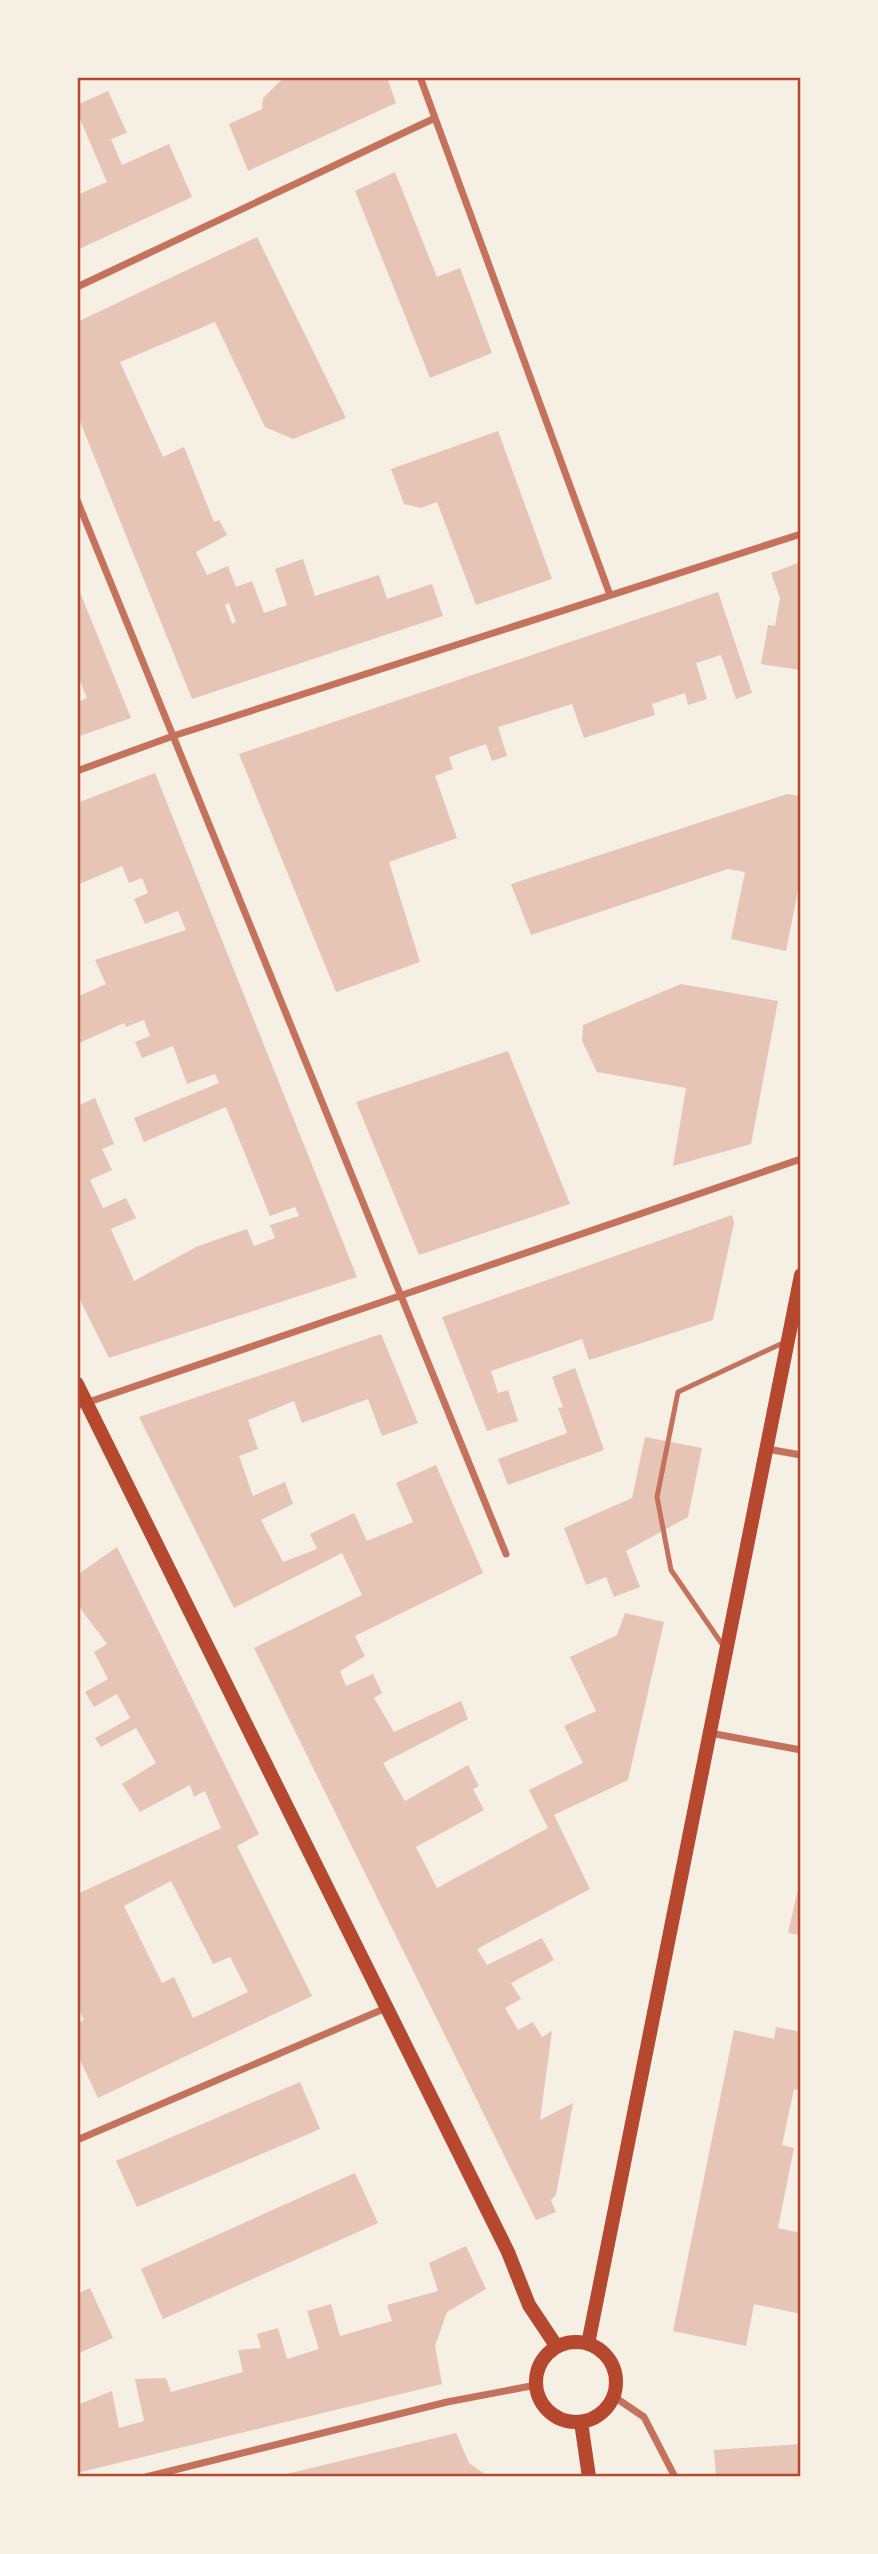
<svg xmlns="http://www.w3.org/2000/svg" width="878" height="2554" font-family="Lora,serif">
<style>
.building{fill:#e6c5b7;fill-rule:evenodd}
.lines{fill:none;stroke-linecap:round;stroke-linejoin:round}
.service{stroke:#c5725c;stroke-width:5}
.minor{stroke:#c5725c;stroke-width:7}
.secondary{stroke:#b5482f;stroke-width:14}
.neatline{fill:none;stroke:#b5482f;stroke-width:2.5}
</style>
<rect width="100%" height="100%" fill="#f6efe4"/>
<!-- building -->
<path class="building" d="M 284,77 L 387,77 L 396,103 L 248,171 L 229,124 L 262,109 L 263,98 Z
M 108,91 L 127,133 L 111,139 L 122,165 L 169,144 L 192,197 L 77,250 L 77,195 L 107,182 L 77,112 L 77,105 Z
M 395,172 L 437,277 L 460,268 L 492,353 L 430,378 L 355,191 Z
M 257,237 L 346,418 L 293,439 L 265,427 L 215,322 L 120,362 L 163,457 L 184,447 L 214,522 L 219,520 L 227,535 L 196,552 L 207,575 L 228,566 L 236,587 L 252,581 L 264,613 L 287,605 L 275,569 L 303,559 L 315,596 L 379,575 L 387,599 L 432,584 L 443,616 L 192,699 L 77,414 L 77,322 ZM 229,603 L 236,622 L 232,624 L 225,605 Z
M 498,431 L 552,579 L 476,605 L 437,502 L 421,508 L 404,504 L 391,469 Z
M 801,562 L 801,670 L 761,664 L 768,625 L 775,626 L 780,598 L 771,573 Z
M 77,585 L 131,718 L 77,737 L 77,702 L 87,698 L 77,673 Z
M 718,592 L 752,693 L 736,699 L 721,655 L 696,663 L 707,699 L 688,705 L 685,693 L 652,704 L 655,715 L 584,738 L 572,704 L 498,727 L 507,756 L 492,761 L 486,744 L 449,757 L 453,769 L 435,776 L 457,838 L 389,862 L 420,962 L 336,992 L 239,754 Z
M 155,773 L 357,1277 L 109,1358 L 77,1294 L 77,1106 L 95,1098 L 114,1144 L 102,1149 L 112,1170 L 90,1180 L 103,1208 L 126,1198 L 136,1218 L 111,1229 L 134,1281 L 196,1247 L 247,1229 L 254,1246 L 275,1238 L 270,1225 L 299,1216 L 295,1207 L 270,1216 L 226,1107 L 144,1142 L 134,1118 L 219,1083 L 215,1074 L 187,1084 L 173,1046 L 142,1058 L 135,1042 L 150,1036 L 144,1020 L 126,1027 L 124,1023 L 77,1044 L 77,997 L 106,984 L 95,960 L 186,930 L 178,911 L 145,924 L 134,899 L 148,893 L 142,878 L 129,883 L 122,866 L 77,885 L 77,803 Z
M 787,794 L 801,796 L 801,875 L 786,951 L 731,939 L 745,872 L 728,869 L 531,935 L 511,884 Z
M 681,984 L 778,1001 L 751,1144 L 673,1166 L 686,1088 L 597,1072 L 582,1041 L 583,1025 Z
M 508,1051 L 570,1204 L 419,1255 L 356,1102 Z
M 732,1215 L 734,1223 L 713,1320 L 589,1360 L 582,1339 L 491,1371 L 498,1393 L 508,1390 L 518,1421 L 487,1431 L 442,1317 Z
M 381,1334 L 418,1423 L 382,1436 L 368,1399 L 302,1423 L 294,1401 L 248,1420 L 258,1449 L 239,1456 L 253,1496 L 285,1482 L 293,1504 L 261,1520 L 283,1562 L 317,1549 L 310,1534 L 354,1513 L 367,1541 L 413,1522 L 396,1483 L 436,1465 L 483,1573 L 355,1636 L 365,1656 L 340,1671 L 346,1686 L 373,1674 L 382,1693 L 374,1698 L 394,1732 L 461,1701 L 468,1719 L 383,1763 L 405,1801 L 468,1765 L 479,1786 L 473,1789 L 484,1810 L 416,1847 L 437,1888 L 548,1828 L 529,1790 L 583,1763 L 564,1726 L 596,1711 L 570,1657 L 617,1635 L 625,1613 L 664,1622 L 628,1780 L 554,1815 L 590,1889 L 477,1949 L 487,1965 L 542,1938 L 554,1960 L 511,1983 L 521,1999 L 505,2008 L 518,2030 L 533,2022 L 542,2037 L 552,2031 L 540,2120 L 573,2103 L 556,2195 L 551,2200 L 556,2212 L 536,2220 L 254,1648 L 362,1595 L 342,1553 L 234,1608 L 139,1417 Z
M 575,1368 L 604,1450 L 508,1485 L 498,1459 L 567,1433 L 558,1408 L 563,1407 L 552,1377 Z
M 645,1437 L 702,1448 L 688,1517 L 626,1551 L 640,1587 L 614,1597 L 606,1577 L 586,1585 L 564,1528 L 632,1498 Z
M 117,1547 L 259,1834 L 237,1846 L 312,1996 L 98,2098 L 77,2054 L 77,2023 L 84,2020 L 77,2006 L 77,1894 L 221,1828 L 205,1791 L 194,1797 L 190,1785 L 140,1812 L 122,1784 L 156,1763 L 136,1728 L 101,1747 L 95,1738 L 130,1718 L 117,1694 L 94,1707 L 85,1692 L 108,1679 L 94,1652 L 107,1644 L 77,1604 L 77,1575 ZM 171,1881 L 213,1964 L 230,1957 L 248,1992 L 193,2018 L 174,1977 L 162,1983 L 124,1906 Z
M 801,1876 L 801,1935 L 788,1933 Z
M 776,2027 L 801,2032 L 801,2090 L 794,2089 L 782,2145 L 794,2148 L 778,2228 L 801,2233 L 801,2314 L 754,2304 L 746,2346 L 673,2331 L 734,2030 L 774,2039 Z
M 300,2082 L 320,2129 L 137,2207 L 116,2161 Z
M 355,2173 L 378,2223 L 163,2319 L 141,2269 Z
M 466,2246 L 486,2289 L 447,2312 L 435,2346 L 442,2384 L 77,2473 L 77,2405 L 112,2391 L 119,2428 L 144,2421 L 135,2379 L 166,2378 L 171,2392 L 243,2372 L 238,2350 L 261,2348 L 257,2334 L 278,2328 L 287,2359 L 319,2349 L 307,2311 L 331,2304 L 340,2336 L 392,2321 L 387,2305 L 438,2291 L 429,2263 Z
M 90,2288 L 113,2338 L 77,2354 L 77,2294 Z
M 456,2433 L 469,2463 L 489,2477 L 274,2477 Z
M 801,2444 L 801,2477 L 716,2477 L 714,2450 Z"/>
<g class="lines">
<!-- service -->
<path class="service" d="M 724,1647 L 671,1570 L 657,1497 L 678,1392 L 785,1342"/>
<!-- minor -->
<path class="minor" d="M 420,77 L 610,595
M 77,287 L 435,118
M 77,500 L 506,1554
M 77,771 L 173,736 L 801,534
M 77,1406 L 801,1159
M 767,1449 L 801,1455
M 710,1733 L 801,1750
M 77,2140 L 386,2008
M 613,2396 L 644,2417 L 675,2477
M 146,2477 L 447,2402 L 536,2385"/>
<!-- secondary -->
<path class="secondary" d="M 77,1384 L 508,2252 L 529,2305 L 557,2347
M536 2382a40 40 0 1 1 80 0a40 40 0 1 1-80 0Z
M 588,2344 L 801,1275
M 581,2422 L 589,2477"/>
</g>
<!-- border -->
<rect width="878" height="2554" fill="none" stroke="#f6efe4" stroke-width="158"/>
<rect x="79" y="79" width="720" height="2396" class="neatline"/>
</svg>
